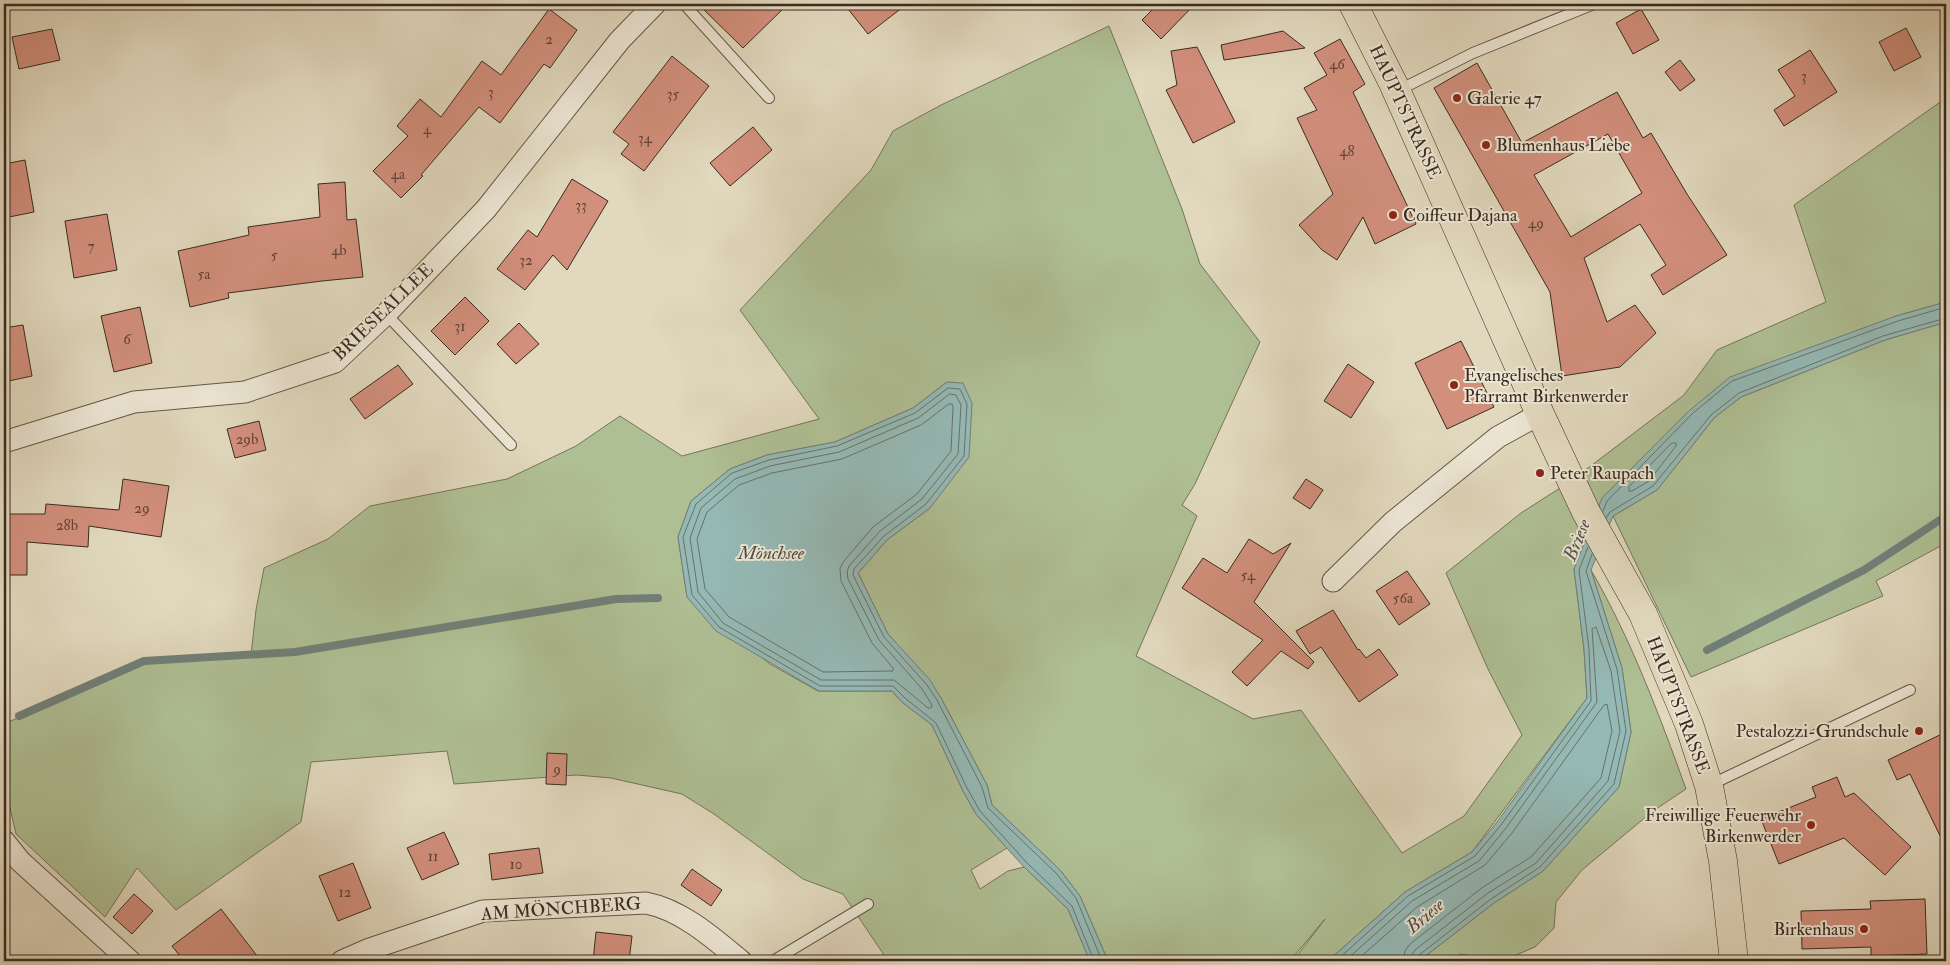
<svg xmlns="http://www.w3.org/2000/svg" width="1950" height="965" font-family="'IM FELL Double Pica',serif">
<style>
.green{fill:#afbf94;stroke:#75755a}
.water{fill:#95b9b5;stroke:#718079}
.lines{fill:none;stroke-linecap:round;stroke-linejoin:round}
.shore{stroke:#68726a;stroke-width:1}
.stream{stroke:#718079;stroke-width:8}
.building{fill:#d28f7c;stroke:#3b2b20;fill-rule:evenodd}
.lane-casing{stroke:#645647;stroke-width:12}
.street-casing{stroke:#645647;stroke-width:23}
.primary-casing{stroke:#3b2b20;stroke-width:29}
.lane{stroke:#ece6d4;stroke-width:10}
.street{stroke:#ece6d4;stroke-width:21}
.primary{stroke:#e1d8bd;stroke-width:28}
.poi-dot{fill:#8f2418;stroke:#ece6d4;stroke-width:2}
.labels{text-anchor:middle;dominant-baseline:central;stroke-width:4;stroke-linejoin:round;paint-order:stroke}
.number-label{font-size:15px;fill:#614437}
.poi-label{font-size:18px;fill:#3b2b20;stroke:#ece6d4;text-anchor:start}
.street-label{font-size:18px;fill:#3b2b20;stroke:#ece6d4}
.water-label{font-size:19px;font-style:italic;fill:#524e45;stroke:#ece6d4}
</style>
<rect width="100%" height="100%" fill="#e1d8bd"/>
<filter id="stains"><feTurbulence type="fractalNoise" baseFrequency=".004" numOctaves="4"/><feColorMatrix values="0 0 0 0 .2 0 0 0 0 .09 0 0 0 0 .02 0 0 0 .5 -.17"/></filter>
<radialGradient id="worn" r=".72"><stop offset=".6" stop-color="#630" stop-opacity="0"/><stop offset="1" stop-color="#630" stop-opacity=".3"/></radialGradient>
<!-- green -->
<path class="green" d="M 1109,26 L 1182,209 L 1200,264 L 1260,342 L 1195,484 L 1182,505 L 1197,516 L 1136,656 L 1253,719 L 1301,710 L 1402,853 L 1464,816 L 1522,735 L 1488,669 L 1446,573 L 1521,513 L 1571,481 L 1684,395 L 1717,350 L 1826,302 L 1794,205 L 1946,98 L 1946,302 L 1896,316 L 1690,410 L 1574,569 L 1584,649 L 1587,698 L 1472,852 L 1405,892 L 1328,961 L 1293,961 L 1325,919 L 1290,961 L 1108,961 L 1080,896 L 1060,870 L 992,805 L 987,785 L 941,698 L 927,678 L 888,634 L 858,573 L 887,540 L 930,508 L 947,382 L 913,408 L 835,442 L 767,455 L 730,469 L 691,501 L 678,537 L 687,597 L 770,664 L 818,691 L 892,691 L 902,702 L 932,725 L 963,791 L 976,814 L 1007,848 L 971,870 L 980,889 L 1008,871 L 1024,867 L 1068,909 L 1090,961 L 888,961 L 843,894 L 803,879 L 714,814 L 682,794 L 611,778 L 577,775 L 454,784 L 447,751 L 311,762 L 301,822 L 176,910 L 137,868 L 105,917 L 16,834 L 5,786 L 4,724 L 144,661 L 251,655 L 256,610 L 264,568 L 328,539 L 370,506 L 507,479 L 576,446 L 620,416 L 682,456 L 819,419 L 740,310 L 871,170 L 893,131 L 941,105 Z
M 1946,322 L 1946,543 L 1876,581 L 1883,596 L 1691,677 L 1613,516 L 1657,490 L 1714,418 L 1741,397 L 1885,340 Z
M 1591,570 C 1631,639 1659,714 1686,789 L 1653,811 L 1582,870 L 1556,902 L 1554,928 L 1535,947 L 1502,961 L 1460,954 L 1452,961 L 1419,961 L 1494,903 L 1543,871 L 1619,787 L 1631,732 L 1622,668 Z"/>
<!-- water -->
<path class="water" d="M 1946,302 L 1946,322 L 1885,340 L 1741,397 L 1714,418 L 1657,490 L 1613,516 L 1591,570 L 1622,668 L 1631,732 L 1619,787 L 1543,871 L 1494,903 L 1419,961 L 1328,961 L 1405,892 L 1472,852 L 1497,822 L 1587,698 L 1584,649 L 1574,569 L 1602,498 L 1690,410 L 1730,377 L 1896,316 Z
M 947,382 L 963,383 L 972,403 L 969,457 L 930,508 L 887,540 L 858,573 L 888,634 L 930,680 L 941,698 L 987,785 L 992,805 L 1060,870 L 1080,896 L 1108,961 L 1090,961 L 1068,909 L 1024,867 L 976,814 L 963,791 L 932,725 L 902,702 L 892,691 L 819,691 L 716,631 L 687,597 L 678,537 L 691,501 L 730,469 L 767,455 L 835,442 L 913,408 Z"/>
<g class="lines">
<!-- shore -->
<path class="shore" d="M 950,394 L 956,395 L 961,405 L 958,454 L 922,499 L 880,531 L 849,566 L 847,572 L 848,579 L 879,640 L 922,689 L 932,705 L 931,708 L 928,708 L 894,680 L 821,680 L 723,623 L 698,592 L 690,538 L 701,508 L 735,479 L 770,466 L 839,452 L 918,418 Z
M 949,404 L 952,404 L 953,407 L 951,451 L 917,494 L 873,527 L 844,561 L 840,568 L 841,581 L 872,643 L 893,668 L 893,671 L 823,672 L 729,617 L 705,589 L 697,539 L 707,512 L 739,485 L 772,473 L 842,459 L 921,425 Z
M 1672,443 L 1676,443 L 1676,446 L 1649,481 L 1632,491 L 1629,491 L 1629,487 Z
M 1603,511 L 1607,501 L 1693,413 L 1732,381 L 1898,321 L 1946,307
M 1606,518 L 1610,512 L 1653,486 L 1711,415 L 1739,393 L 1883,336 L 1946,318
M 1094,961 L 1072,906 L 1027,863 L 980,811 L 967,788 L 936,723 L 905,698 L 893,686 L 820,686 L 719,627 L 692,595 L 683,537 L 696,504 L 732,473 L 769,460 L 837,446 L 915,413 L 948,388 L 960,389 L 967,404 L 964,456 L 926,504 L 884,536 L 854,569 L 853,575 L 884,637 L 927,685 L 937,700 L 982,787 L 988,808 L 1056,873 L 1076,898 L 1102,961
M 1336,961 L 1408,896 L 1475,856 L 1501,825 L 1591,701 L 1589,649 L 1579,570 L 1588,547
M 1345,961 L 1412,901 L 1479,861 L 1506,828 L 1597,702 L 1592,629 L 1596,627 L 1611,671 L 1620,731 L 1608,781 L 1536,863 L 1488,893 L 1415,950 L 1411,956 L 1410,961
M 1356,961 L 1417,907 L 1485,865 L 1512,833 L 1604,705 L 1607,704 L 1612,731 L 1601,778 L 1531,857 L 1483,887 L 1410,944 L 1405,951 L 1403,961
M 1416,961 L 1419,955 L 1491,899 L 1540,867 L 1614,784 L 1626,731 L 1617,669 L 1586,571 L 1592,554"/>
<!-- stream -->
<path class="stream" d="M 1707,650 L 1864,570 L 1946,516
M 19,716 L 144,661 L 295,652 L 616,599 L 658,598"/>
</g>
<!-- building -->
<path class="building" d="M 698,4 L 788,4 L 743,48 Z
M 844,4 L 907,4 L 868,34 Z
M 1158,4 L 1195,4 L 1161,39 L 1142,20 Z
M 549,9 L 577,30 L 550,68 L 544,64 L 500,123 L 479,107 L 421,175 L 423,176 L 401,198 L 373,171 L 408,136 L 397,126 L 420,99 L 441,117 L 482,61 L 501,75 Z
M 1641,9 L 1659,40 L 1633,54 L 1616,23 Z
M 1906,28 L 1921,57 L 1894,71 L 1879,42 Z
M 52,29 L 60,60 L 19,69 L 12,37 Z
M 1283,31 L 1305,48 L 1224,60 L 1221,45 Z
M 1340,39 L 1365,84 L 1353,92 L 1416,224 L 1375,244 L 1363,217 L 1337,260 L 1322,250 L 1299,225 L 1333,194 L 1297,118 L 1317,110 L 1304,88 L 1327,75 L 1314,53 Z
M 1197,47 L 1235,122 L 1193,143 L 1166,90 L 1177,85 L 1171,51 Z
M 1810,50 L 1837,92 L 1784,126 L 1774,110 L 1795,96 L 1778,70 Z
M 672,56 L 709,86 L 644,171 L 621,154 L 629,144 L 613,132 Z
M 1680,60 L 1695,80 L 1680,91 L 1665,72 Z
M 1477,63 L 1522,143 L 1617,92 L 1643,138 L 1651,133 L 1687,194 L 1727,255 L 1663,295 L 1651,275 L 1666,265 L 1640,224 L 1584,258 L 1607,322 L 1635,305 L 1656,333 L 1620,367 L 1562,376 L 1550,292 L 1434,88 ZM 1608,134 L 1642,193 L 1571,237 L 1534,175 Z
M 753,127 L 772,150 L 730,186 L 710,163 Z
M 25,160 L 34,212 L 4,218 L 4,164 Z
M 572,179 L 608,201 L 567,270 L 553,255 L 525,290 L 497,269 L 528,230 L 537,237 Z
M 345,182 L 347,220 L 356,219 L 363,277 L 322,281 L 228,293 L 229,298 L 190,307 L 178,251 L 249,235 L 248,227 L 320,217 L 318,184 Z
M 107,214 L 117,270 L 74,278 L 65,221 Z
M 465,297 L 489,321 L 455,355 L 431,331 Z
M 140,307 L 152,363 L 114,372 L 101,316 Z
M 519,323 L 539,344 L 516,364 L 497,344 Z
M 23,325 L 32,376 L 4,382 L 4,328 Z
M 1461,341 L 1494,407 L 1447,429 L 1415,363 Z
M 1348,364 L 1374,382 L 1351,418 L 1324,401 Z
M 398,365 L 413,384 L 365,419 L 350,399 Z
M 259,421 L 266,450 L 235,458 L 227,429 Z
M 123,479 L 169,486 L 161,537 L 89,526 L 88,547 L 27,542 L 27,575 L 4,575 L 4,514 L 45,514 L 46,504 L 119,510 Z
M 1306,479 L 1323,490 L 1310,509 L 1293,498 Z
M 1249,539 L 1273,554 L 1291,543 L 1254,602 L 1314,662 L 1308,669 L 1281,651 L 1247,686 L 1232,672 L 1263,640 L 1182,588 L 1203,558 L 1227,573 Z
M 1407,571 L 1430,604 L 1399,625 L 1376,591 Z
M 1333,610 L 1358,650 L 1359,649 L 1366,658 L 1379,649 L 1398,675 L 1359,702 L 1321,647 L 1310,654 L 1296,631 Z
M 1946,732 L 1946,848 L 1910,774 L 1897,780 L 1888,760 Z
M 547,753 L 567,754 L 566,785 L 546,784 Z
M 1837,777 L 1845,797 L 1854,793 L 1911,847 L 1885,875 L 1844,838 L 1779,864 L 1761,819 L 1816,797 L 1812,787 Z
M 444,832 L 459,864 L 422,880 L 407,848 Z
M 539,848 L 543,873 L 492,880 L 489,854 Z
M 353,863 L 371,908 L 338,921 L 319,876 Z
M 692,869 L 722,890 L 711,906 L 681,885 Z
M 134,894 L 153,911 L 132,934 L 113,917 Z
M 1925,899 L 1927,954 L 1871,956 L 1871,947 L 1802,949 L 1801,911 L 1871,909 L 1870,901 Z
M 221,909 L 261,961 L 184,961 L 172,946 Z
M 596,932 L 632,936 L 629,961 L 593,961 Z"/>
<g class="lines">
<!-- lane casing -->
<g class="lane-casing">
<path id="lane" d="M 684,4 L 769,98
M 1397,91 L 1473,53 L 1594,4
M 386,314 L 511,445
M 1710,785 L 1910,690
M 773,961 L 868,904"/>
</g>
<!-- street casing -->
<g class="street-casing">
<path id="street" d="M 4,442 L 134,402 L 245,392 L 335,362 L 386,314 L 486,209 L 620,40 L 655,4
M 1333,581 L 1393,522 L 1498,437 L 1540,414
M 4,841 L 20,861 L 130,961
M 342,961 L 367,950 L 483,911 L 646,903 C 682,910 713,938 741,961"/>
</g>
<!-- primary casing -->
<g class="primary-casing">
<path id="primary" d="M 1353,4 L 1393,83 L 1540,414 L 1586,512 L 1643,614 L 1689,724 L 1709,786 L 1723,861 L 1734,961"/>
</g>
<!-- lane -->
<use href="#lane" class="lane"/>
<!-- street -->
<use href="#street" class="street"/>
<!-- primary -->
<use href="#primary" class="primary"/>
</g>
<!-- markers -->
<g class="poi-dot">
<circle cx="1457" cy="98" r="5"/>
<circle cx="1486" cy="145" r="5"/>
<circle cx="1393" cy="215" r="5"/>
<circle cx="1454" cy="385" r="5"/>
<circle cx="1540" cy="473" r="5"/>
<circle cx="1919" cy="731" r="5"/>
<circle cx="1811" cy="825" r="5"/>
<circle cx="1864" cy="929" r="5"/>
</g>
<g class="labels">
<!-- number labels -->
<g class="number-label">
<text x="549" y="39">2</text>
<text x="1337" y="64">46</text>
<text x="1804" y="76">3</text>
<text x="491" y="92">3</text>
<text x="673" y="94">35</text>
<text x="427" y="129">4</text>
<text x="645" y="138">34</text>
<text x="1347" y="151">48</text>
<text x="398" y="174">4a</text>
<text x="581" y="205">33</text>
<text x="1536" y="223">49</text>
<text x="91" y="246">7</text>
<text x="339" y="250">4b</text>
<text x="274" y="255">5</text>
<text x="526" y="260">32</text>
<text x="204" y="274">5a</text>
<text x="460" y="326">31</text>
<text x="127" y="339">6</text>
<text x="247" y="439">29b</text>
<text x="142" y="508">29</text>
<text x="67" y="525">28b</text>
<text x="1248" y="575">54</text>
<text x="1403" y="598">56a</text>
<text x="557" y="769">9</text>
<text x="433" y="856">11</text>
<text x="516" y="864">10</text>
<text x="345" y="892">12</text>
</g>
<!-- poi labels -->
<g class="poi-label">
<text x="1467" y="98">Galerie 47</text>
<text x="1496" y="145">Blumenhaus Liebe</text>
<text x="1403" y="215">Coiffeur Dajana</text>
<text x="1464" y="375">Evangelisches<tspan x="1464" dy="21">Pfarramt Birkenwerder</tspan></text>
<text x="1550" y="473">Peter Raupach</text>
<text x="1909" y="731" text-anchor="end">Pestalozzi-Grundschule</text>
<text x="1801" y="815" text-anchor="end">Freiwillige Feuerwehr<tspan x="1801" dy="21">Birkenwerder</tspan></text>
<text x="1854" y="929" text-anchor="end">Birkenhaus</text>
</g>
<!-- street labels -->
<g class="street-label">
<text transform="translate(1405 112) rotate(65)">HAUPTSTRASSE</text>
<text transform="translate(383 312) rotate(-44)">BRIESEALLEE</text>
<text transform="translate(1678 705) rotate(69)">HAUPTSTRASSE</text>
<text transform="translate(561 909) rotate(-4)">AM MÖNCHBERG</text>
</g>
<!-- water labels -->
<g class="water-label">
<text transform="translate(1577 540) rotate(-68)">Briese</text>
<text x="771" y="553">Mönchsee</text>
<text transform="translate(1425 916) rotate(-40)">Briese</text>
</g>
</g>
<!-- margin -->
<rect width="1950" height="965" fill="none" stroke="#e1d8bd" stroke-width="20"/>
<rect x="5" y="5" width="1940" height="955" fill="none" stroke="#3b2b20" stroke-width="2.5"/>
<rect x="10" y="10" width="1930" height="945" fill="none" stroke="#3b2b20"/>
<rect width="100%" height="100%" filter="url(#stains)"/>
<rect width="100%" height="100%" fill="url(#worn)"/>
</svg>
